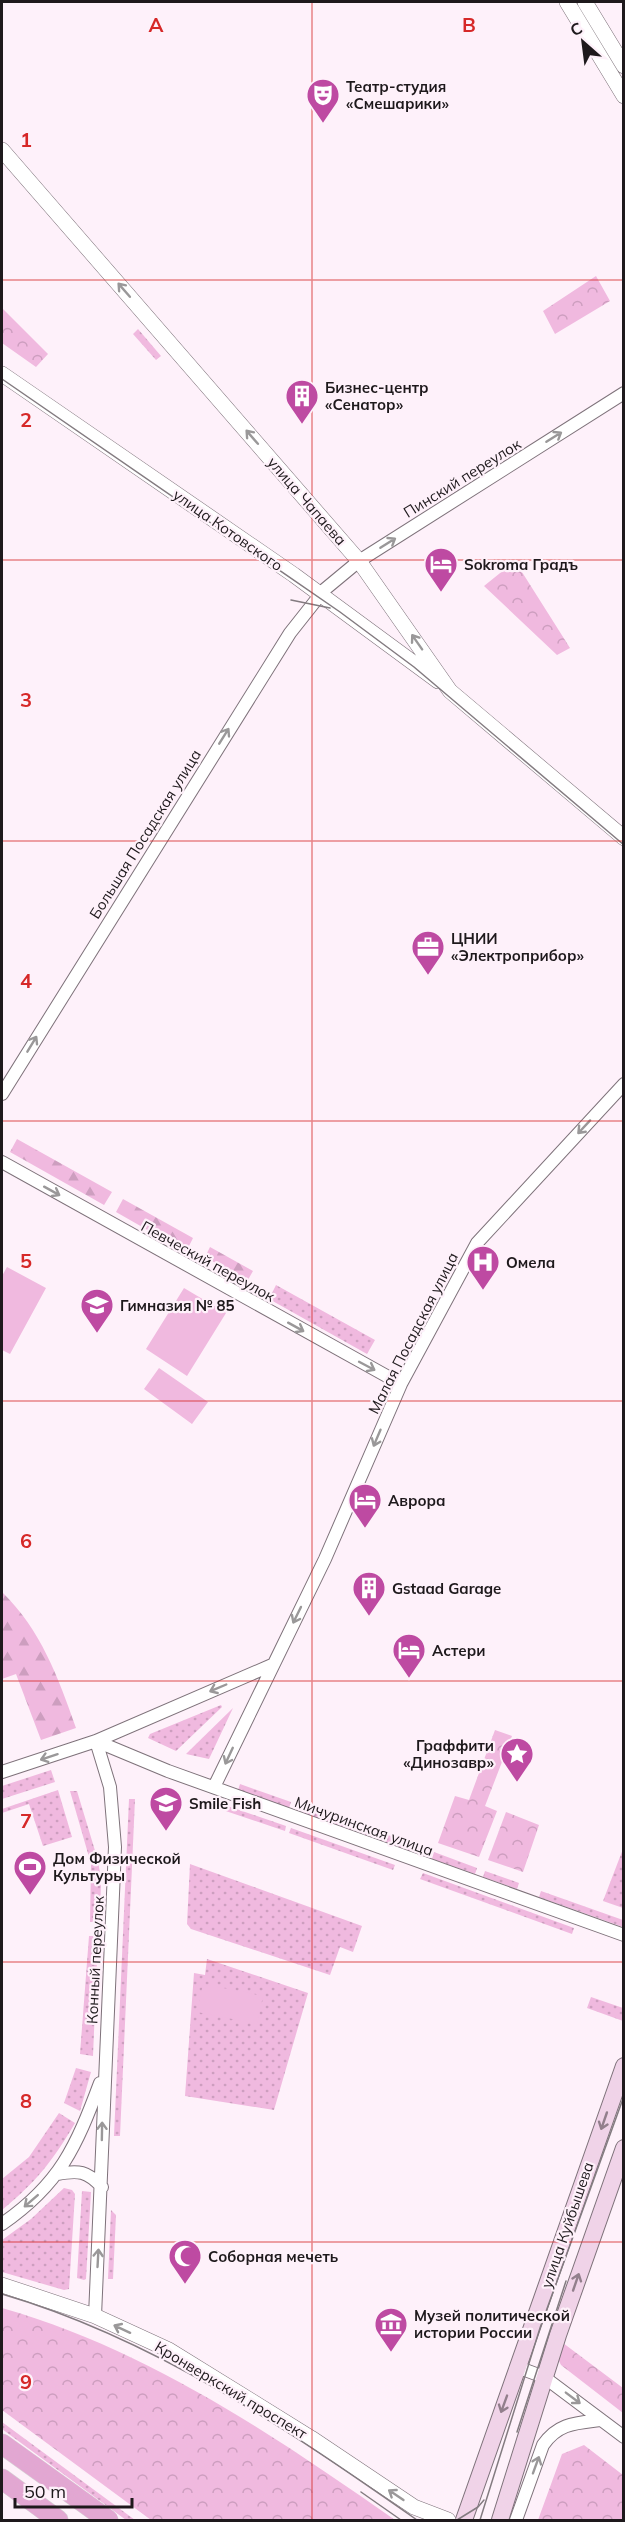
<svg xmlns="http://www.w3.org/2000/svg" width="625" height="2522" font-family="Mulish,sans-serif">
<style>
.grass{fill:url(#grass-dots)}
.forest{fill:url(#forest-firs)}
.park{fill:url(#park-crowns)}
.garden{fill:#f0b9df}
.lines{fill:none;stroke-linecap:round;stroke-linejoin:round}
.minor-casing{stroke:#7e727a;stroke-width:14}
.tertiary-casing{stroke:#7e727a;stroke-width:16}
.secondary-casing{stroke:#7e727a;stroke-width:18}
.primary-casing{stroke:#d6d6d6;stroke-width:21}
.minor{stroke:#fff;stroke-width:12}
.tertiary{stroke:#fff;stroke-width:15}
.secondary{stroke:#f0d3e8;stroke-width:16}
.primary{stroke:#e2a7d2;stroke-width:20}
.tram{stroke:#837b80;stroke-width:1.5}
.oneway{stroke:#9a9899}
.oneway2{stroke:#927f8c}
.grid{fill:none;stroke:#d62828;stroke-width:1.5;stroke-opacity:0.55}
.labels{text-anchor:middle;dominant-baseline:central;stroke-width:4.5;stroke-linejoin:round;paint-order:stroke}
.poi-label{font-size:15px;font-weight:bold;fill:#1e191c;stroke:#fef1fa;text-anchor:start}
.street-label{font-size:15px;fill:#1e191c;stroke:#fef1fa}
.grid-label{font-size:20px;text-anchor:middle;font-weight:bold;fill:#d62828;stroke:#fef1fa;stroke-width:4.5;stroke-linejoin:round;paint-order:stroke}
</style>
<defs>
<pattern id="grass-dots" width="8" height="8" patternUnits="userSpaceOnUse" patternTransform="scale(1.5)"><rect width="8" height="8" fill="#f0b9df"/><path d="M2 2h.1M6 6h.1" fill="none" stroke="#cd9ebf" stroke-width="1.8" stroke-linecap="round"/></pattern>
<pattern id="forest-firs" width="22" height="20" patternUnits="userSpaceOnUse" patternTransform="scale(1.5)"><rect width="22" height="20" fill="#f0b9df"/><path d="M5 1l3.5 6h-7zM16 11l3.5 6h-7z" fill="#cd9ebf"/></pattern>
<pattern id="park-crowns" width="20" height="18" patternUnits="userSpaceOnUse" patternTransform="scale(1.5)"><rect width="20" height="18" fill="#f0b9df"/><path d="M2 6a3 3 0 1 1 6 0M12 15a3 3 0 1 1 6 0" fill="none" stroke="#cd9ebf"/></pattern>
</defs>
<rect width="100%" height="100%" fill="#fef1fa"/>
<!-- grass -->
<path class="grass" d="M 138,329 L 161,356 L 156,360 L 133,334 Z
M 276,1285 L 375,1340 L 367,1354 L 269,1299 Z
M 221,1705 L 222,1707 L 176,1751 L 148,1738 L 150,1734 Z
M 233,1708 L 209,1759 L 186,1754 L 188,1752 Z
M 51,1770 L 55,1782 L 2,1799 L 2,1786 Z
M 240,1784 L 291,1802 L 289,1808 L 238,1790 Z
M 58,1790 L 72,1837 L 43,1846 L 29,1804 L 2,1813 L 2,1809 Z
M 70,1791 L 77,1791 L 96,1854 L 89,1857 Z
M 129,1799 L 135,1799 L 120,2136 L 114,2136 Z
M 207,1799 L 286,1826 L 285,1831 L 205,1804 Z
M 305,1806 L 354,1824 L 351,1831 L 302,1813 Z
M 363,1826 L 413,1844 L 410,1851 L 360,1833 Z
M 291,1828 L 395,1865 L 393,1870 L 289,1833 Z
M 623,1849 L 623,1908 L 603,1901 Z
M 434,1852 L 477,1868 L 475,1874 L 432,1859 Z
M 98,1861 L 101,1879 L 100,1922 L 90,1922 L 91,1863 Z
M 190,1864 L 362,1926 L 353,1952 L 340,1947 L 330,1975 L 191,1929 L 187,1924 Z
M 485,1871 L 519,1883 L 517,1889 L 483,1877 Z
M 423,1873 L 574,1928 L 572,1934 L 420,1879 Z
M 541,1891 L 623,1920 L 623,1927 L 539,1897 Z
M 89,1936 L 98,1936 L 93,2056 L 80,2054 Z
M 207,1959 L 308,1993 L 274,2110 L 185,2096 L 194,1973 L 205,1975 Z
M 591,1997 L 623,2008 L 623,2021 L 587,2008 Z
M 76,2068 L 91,2072 L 80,2111 L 64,2103 Z
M 59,2113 L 75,2123 C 53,2161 35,2183 2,2210 L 2,2179 L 29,2157 Z
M 64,2188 L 72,2190 L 75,2194 L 69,2289 L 64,2290 L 2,2272 L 2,2240 L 31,2219 Z
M 82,2191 L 91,2192 L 86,2279 L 84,2280 L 77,2278 Z
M 111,2210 L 116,2215 L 113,2279 L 108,2279 Z
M 2,2422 L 135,2520 L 126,2520 L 2,2429 Z"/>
<!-- forest -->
<path class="forest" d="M 17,1139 L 112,1192 L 104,1205 L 10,1152 Z
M 123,1199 L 193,1238 L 186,1252 L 116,1212 Z
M 210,1247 L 253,1271 L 245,1285 L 220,1272 L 222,1267 L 205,1257 Z
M 2,1592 C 41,1630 58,1677 76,1728 L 41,1740 L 16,1674 L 2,1679 Z"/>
<!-- park -->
<path class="park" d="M 596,276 L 610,301 L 555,334 L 543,311 Z
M 2,308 L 48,354 L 36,367 L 2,343 Z
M 515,561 L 570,648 L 557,655 L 484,586 Z
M 495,1730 L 512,1736 L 485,1806 L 497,1811 L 479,1857 L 438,1843 L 455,1796 L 469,1800 Z
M 506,1812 L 539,1825 L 523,1872 L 488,1860 Z
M 2,2308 C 147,2349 273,2435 395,2520 L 151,2520 L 2,2410 Z
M 563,2343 L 623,2388 L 623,2413 L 561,2365 L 558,2359 Z
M 584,2445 L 623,2475 L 623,2520 L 538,2520 L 562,2454 Z"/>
<!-- garden -->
<path class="garden" d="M 7,1267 L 46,1288 L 10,1354 L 2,1350 L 2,1276 Z
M 184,1288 L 226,1313 L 187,1376 L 146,1349 Z
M 159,1368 L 208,1402 L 192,1424 L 144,1389 Z
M 203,1984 L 263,1996 L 257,2024 L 197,2012 Z"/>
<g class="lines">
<!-- minor casing -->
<g class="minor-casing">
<path id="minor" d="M 2,1094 L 290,633 L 324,590 L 359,561 L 624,393
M 2,1162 L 401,1384
M 96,1741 L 168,1771 L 624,1935
M 2,1772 L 96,1741 L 272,1665
M 214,1787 L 325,1559 L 401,1384 L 477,1243 L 624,1084
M 57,2174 C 79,2170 87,2171 102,2187
M 2,2224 C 60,2184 76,2147 100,2083
M 95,2316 L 115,1847 L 110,1787 L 96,1741
M 517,2367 L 544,2377 L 624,2437
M 516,2520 L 543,2445 C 558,2423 576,2423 601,2420"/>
</g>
<!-- tertiary casing -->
<g class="tertiary-casing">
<path id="tertiary" d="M 567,2 L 624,96
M 585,2 L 624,66
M 2,150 L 359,561 L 450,691 L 624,838
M 2,374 L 294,575 L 438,681
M 2,2285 L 95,2316 L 169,2350 L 311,2438 L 414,2507 L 448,2520"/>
</g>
<!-- secondary casing -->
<g class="secondary-casing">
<path id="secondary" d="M 464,2520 L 624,2066
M 500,2520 L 558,2335 L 624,2148"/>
</g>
<!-- primary casing -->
<g class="primary-casing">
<path id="primary" d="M 2,2444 L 108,2520
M 2,2479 L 58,2520"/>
</g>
<!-- minor -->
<use href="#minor" class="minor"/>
<!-- tertiary -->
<use href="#tertiary" class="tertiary"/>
<!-- secondary -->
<use href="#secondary" class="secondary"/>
<!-- primary -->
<use href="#primary" class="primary"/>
<!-- tram -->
<path class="tram" d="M 2,379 L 340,612 L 414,667 L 624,845
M 291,600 L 330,608
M 2,2294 C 155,2339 287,2429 417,2520
M 517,2432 L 566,2281
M 361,2492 L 401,2520
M 457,2520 L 478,2507 L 484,2500
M 480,2520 L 540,2328 L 624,2096"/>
</g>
<!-- one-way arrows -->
<defs><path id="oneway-shaft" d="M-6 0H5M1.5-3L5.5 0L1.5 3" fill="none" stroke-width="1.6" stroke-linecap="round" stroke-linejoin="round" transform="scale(1.5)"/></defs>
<g class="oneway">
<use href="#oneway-shaft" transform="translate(124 290) rotate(-131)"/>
<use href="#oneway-shaft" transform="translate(252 437) rotate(-131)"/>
<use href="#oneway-shaft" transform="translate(554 437) rotate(-32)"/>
<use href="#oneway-shaft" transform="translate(388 543) rotate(-32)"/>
<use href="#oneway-shaft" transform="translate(417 642) rotate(-125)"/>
<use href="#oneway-shaft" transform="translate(224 736) rotate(-58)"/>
<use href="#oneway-shaft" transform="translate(32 1044) rotate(-59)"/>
<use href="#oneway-shaft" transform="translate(584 1127) rotate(133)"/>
<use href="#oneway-shaft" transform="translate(52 1191) rotate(29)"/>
<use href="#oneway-shaft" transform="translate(296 1327) rotate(29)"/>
<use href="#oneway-shaft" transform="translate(367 1366) rotate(28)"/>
<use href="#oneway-shaft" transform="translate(377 1438) rotate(113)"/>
<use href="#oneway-shaft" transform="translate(297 1615) rotate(116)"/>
<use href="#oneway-shaft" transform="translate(218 1688) rotate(157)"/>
<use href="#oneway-shaft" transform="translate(229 1756) rotate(115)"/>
<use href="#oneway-shaft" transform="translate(49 1757) rotate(162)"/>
<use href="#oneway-shaft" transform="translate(102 2131) rotate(-89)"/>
<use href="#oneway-shaft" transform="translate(31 2201) rotate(139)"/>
<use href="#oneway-shaft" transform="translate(98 2258) rotate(-87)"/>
<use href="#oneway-shaft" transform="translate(122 2329) rotate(-155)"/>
<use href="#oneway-shaft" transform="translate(573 2398) rotate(37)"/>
<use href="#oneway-shaft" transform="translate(536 2465) rotate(-70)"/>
<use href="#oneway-shaft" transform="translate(396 2495) rotate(-146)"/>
</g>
<g class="oneway2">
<use href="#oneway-shaft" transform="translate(604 2121) rotate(109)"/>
<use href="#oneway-shaft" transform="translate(576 2282) rotate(-71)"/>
<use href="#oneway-shaft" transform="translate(504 2404) rotate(110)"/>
</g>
<!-- grid -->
<path class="grid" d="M 312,2 L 312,2520M 2,280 L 624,280M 2,560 L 624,560M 2,841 L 624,841M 2,1121 L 624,1121M 2,1401 L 624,1401M 2,1681 L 624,1681M 2,1962 L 624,1962M 2,2242 L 624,2242"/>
<!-- icons -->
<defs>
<g id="theatre-pin" transform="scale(1.725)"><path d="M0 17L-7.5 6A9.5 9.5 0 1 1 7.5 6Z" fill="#be4aa2" stroke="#fef1fa"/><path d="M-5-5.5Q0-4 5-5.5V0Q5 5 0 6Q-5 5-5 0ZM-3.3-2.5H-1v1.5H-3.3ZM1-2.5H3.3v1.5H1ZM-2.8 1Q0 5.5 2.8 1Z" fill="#fff"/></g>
<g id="building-pin" transform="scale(1.725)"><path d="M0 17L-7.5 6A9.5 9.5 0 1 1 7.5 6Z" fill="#be4aa2" stroke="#fef1fa"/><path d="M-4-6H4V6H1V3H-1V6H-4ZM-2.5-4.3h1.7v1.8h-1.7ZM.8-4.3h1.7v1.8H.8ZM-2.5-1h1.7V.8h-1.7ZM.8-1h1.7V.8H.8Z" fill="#fff"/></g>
<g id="hotel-pin" transform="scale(1.725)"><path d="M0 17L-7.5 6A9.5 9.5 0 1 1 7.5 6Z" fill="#be4aa2" stroke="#fef1fa"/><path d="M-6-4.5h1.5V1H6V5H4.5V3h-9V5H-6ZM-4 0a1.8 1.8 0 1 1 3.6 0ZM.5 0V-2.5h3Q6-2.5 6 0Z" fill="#fff"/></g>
<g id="office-pin" transform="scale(1.725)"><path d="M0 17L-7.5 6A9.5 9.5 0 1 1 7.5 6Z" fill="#be4aa2" stroke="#fef1fa"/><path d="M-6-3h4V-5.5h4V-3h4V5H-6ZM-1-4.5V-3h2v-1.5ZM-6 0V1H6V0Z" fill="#fff"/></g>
<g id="hospital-pin" transform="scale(1.725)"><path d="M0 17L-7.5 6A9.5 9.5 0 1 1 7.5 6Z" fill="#be4aa2" stroke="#fef1fa"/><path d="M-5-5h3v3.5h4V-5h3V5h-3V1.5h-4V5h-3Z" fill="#fff"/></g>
<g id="school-pin" transform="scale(1.725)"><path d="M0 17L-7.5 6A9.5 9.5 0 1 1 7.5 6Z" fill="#be4aa2" stroke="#fef1fa"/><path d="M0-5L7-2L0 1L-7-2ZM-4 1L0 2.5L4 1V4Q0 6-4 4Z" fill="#fff"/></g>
<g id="sight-pin" transform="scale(1.725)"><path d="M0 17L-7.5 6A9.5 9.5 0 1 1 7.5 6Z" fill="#be4aa2" stroke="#fef1fa"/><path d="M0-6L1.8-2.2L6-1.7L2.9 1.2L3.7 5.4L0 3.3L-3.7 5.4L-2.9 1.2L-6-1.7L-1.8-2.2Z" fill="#fff"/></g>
<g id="stadium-pin" transform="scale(1.725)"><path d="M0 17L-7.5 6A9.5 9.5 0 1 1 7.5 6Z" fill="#be4aa2" stroke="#fef1fa"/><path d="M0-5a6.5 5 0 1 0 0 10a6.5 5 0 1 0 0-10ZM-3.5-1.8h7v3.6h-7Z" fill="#fff"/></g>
<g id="mosque-pin" transform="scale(1.725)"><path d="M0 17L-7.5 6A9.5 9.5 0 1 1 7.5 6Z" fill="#be4aa2" stroke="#fef1fa"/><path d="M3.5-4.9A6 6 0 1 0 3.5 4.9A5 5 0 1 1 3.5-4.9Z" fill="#fff"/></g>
<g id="museum-pin" transform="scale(1.725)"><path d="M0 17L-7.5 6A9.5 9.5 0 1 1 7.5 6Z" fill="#be4aa2" stroke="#fef1fa"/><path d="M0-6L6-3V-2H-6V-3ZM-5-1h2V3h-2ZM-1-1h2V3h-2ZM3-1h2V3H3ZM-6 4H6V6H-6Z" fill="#fff"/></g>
</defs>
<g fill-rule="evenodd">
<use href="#theatre-pin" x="323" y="95"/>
<use href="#building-pin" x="302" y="396"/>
<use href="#hotel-pin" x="441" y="564"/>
<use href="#office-pin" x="428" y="947"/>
<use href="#hospital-pin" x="483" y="1262"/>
<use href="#school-pin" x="97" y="1305"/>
<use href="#hotel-pin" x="365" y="1500"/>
<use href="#building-pin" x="369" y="1588"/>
<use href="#hotel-pin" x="409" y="1650"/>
<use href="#sight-pin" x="517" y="1754"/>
<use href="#school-pin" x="166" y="1803"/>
<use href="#stadium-pin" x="30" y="1867"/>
<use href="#mosque-pin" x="185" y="2256"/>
<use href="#museum-pin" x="391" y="2324"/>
</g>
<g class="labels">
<!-- poi labels -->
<g class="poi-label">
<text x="346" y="86">Театр-студия<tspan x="346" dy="17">«Смешарики»</tspan></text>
<text x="325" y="387">Бизнес-центр<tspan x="325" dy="17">«Сенатор»</tspan></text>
<text x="464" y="564">Sokroma Градъ</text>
<text x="451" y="938">ЦНИИ<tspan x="451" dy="17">«Электроприбор»</tspan></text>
<text x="506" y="1262">Омела</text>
<text x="120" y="1305">Гимназия № 85</text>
<text x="388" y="1500">Аврора</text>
<text x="392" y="1588">Gstaad Garage</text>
<text x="432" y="1650">Астери</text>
<text x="494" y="1745" text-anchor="end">Граффити<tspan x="494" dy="17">«Динозавр»</tspan></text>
<text x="189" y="1803">Smile Fish</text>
<text x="53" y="1858">Дом Физической<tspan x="53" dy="17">Культуры</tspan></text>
<text x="208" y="2256">Соборная мечеть</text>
<text x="414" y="2315">Музей политической<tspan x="414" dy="17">истории России</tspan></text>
</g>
<!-- street labels -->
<g class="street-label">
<text transform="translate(462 478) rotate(-32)">Пинский переулок</text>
<text transform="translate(307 501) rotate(49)">улица Чапаева</text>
<text transform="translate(228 530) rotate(35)">улица Котовского</text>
<text transform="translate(145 834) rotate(-58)">Большая Посадская улица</text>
<text transform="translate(208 1261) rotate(29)">Певческий переулок</text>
<text transform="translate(413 1333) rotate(-63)">Малая Посадская улица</text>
<text transform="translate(364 1826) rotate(20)">Мичуринская улица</text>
<text transform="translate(95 1960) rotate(-87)">Конный переулок</text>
<text transform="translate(567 2225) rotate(-71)">улица Куйбышева</text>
<text transform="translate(231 2390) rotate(31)">Кронверкский проспект</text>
</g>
</g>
<g class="grid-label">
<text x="156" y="32">A</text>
<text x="469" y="32">B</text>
<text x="26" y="147">1</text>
<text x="26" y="427">2</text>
<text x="26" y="707">3</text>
<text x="26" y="988">4</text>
<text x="26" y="1268">5</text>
<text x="26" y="1548">6</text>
<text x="26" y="1828">7</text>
<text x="26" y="2108">8</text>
<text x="26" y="2389">9</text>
</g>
<!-- border -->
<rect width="625" height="2522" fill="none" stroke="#1e191c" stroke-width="6"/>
<!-- north arrow -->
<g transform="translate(583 42) rotate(332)" stroke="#fef1fa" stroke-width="4.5" paint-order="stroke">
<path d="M0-4.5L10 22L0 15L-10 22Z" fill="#1e191c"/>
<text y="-9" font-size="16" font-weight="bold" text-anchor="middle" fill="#1e191c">С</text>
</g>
<!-- scale -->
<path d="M15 2498v9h117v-9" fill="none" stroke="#1e191c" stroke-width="3"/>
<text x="24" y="2498" font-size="18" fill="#1e191c" stroke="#fef1fa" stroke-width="4.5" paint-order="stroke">50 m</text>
</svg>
